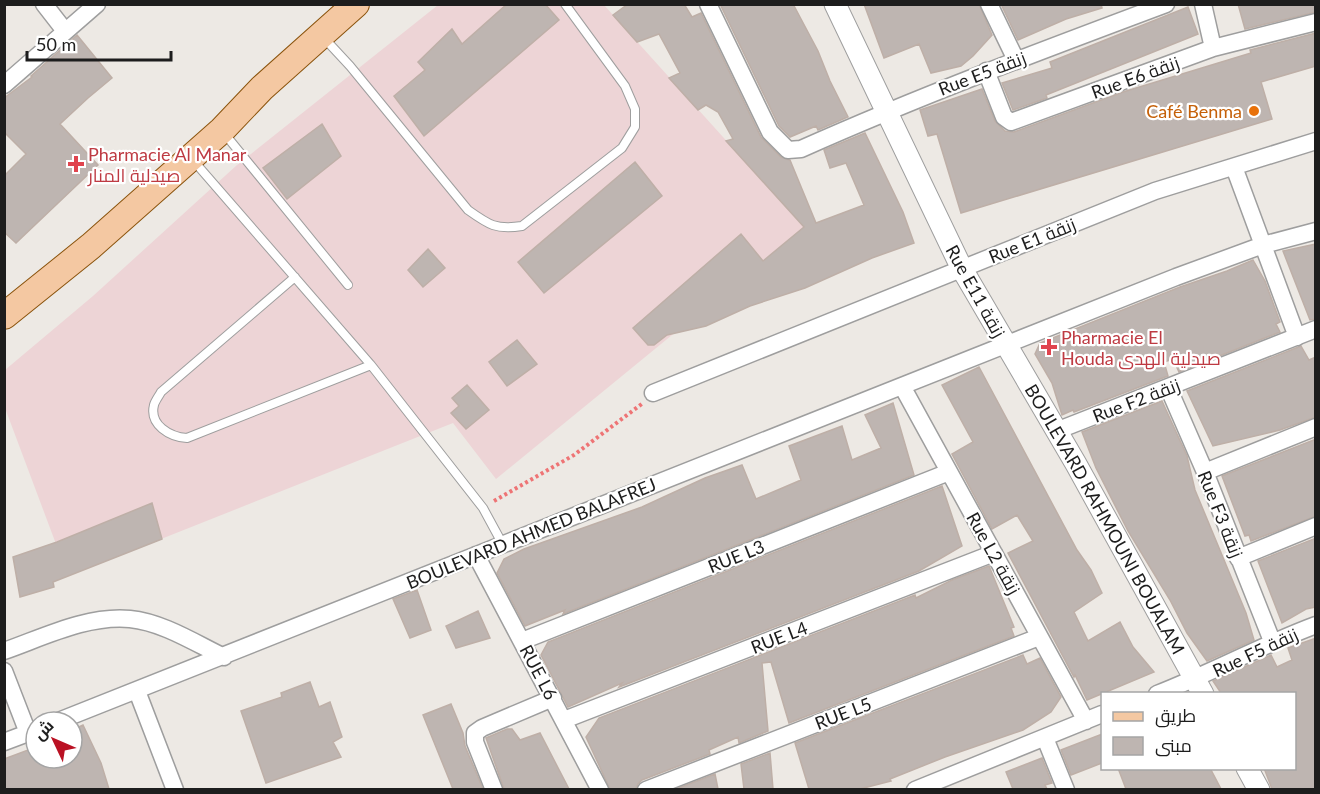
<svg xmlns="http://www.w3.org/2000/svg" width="1320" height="794" font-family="Lato,Cairo,sans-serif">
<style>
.commercial{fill:#edd4d6}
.building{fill:#beb5b1;stroke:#beafa7;stroke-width:1.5}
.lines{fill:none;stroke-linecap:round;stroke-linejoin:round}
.service-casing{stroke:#9e9e9e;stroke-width:10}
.minor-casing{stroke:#9e9e9e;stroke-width:19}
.tertiary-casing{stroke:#9e9e9e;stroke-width:23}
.primary-casing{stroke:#8a530c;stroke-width:28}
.path{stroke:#ee7475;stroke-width:4;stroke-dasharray:3 3;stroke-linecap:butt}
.service{stroke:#fff;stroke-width:8}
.minor{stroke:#fff;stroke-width:16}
.tertiary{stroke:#fff;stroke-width:21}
.primary{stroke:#f4c8a2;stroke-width:26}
.food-dot{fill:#e8710a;stroke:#fff;stroke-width:2}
.health-dot{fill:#e0444e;stroke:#fff;stroke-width:2}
.labels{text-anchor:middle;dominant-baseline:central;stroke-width:4.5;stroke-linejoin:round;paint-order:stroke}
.street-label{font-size:18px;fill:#1d1d1d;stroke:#fff}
.food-label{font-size:18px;fill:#c56008;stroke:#fff;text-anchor:end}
.health-label{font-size:18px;fill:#be3a42;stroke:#fff;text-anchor:start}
</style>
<rect width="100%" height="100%" fill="#ede9e4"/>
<!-- commercial -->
<path class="commercial" d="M 438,5 L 604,5 L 804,227 L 496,479 L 453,423 L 68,576 L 5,408 L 5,370 L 93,296 L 237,165 Z"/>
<!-- building -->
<path class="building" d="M 507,4 L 545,4 L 559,20 L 424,136 L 394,96 L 425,70 L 418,62 L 452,29 L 462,44 Z
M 628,4 L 684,4 L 692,17 L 701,13 L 761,137 L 781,157 L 790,160 L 816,223 L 864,205 L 846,163 L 830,168 L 824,150 L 865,133 L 903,212 L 914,243 L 872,258 L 805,288 L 750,306 L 706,326 L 667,335 L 654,345 L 648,345 L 633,328 L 741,234 L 763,261 L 804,227 L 726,141 L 733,139 L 718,112 L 706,105 L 698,110 L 669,78 L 680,73 L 659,34 L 637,42 L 613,15 Z
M 720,4 L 793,4 L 818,51 L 830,81 L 848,117 L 818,130 L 816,126 L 790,137 L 779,126 Z
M 864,4 L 979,4 L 992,35 L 973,56 L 961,66 L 931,73 L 919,44 L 884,58 Z
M 1001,4 L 1101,4 L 1102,8 L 1066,19 L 1018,40 Z
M 1238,4 L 1316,4 L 1316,12 L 1245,29 Z
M 1188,7 L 1198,34 L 1046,95 L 1047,98 L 1013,110 L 1002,83 L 1052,68 L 1050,62 Z
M 1316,33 L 1316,66 L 1261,82 L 1272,119 L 961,213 L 937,134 L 928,136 L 920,110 L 982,89 L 995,121 L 1005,131 L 1014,132 L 1123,92 L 1251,53 L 1250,50 Z
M 77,35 L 112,78 L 88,98 L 60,124 L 98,165 L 16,243 L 4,232 L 4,176 L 26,154 L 4,132 L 4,98 L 32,77 L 31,76 Z
M 322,124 L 341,156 L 287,199 L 263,168 Z
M 635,162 L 662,196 L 544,293 L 518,262 Z
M 1316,244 L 1316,319 L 1310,320 L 1283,251 Z
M 428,249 L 445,268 L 423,287 L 408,270 Z
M 1253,260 L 1265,281 L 1280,322 L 1276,324 L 1280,332 L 1179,372 L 1173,359 L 1164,362 L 1168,376 L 1074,412 L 1073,410 L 1062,415 L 1052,383 L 1035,354 L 1040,343 L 1180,287 L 1227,271 Z
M 517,340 L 537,364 L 507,386 L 489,362 Z
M 1301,346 L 1309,360 L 1316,357 L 1316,417 L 1280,430 L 1213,446 L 1187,391 Z
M 979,367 L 1077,550 L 1091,570 L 1102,593 L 1074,612 L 1088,641 L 1120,622 L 1133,647 L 1154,672 L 1087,700 L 1075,675 L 1074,677 L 1008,553 L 1033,541 L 1017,515 L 992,529 L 952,454 L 973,442 L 942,385 Z
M 467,385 L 489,410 L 466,429 L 451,413 L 459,406 L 452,398 Z
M 1162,401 L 1187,456 L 1195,490 L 1246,613 L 1254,640 L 1207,661 L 1187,633 L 1170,600 L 1128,531 L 1096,468 L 1082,432 Z
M 893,403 L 914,475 L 563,614 L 565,610 L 525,626 L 497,573 L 504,559 L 524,549 L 642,507 L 705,478 L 742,465 L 756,499 L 780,489 L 801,480 L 789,446 L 842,426 L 852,460 L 881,448 L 865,415 Z
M 1316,439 L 1316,516 L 1251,541 L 1249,535 L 1245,536 L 1222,476 Z
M 942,486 L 962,546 L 919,571 L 619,687 L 622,683 L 568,707 L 541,655 L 548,642 Z
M 152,503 L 162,539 L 53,582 L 54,587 L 20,597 L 13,557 L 57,542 Z
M 1316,538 L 1316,607 L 1306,609 L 1282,623 L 1258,561 Z
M 989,566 L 1014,627 L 1011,628 L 1014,636 L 789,723 L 771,662 L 762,663 L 768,731 L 739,743 L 738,737 L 709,750 L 710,754 L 642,780 L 638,784 L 636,789 L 610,789 L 586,737 L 599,718 L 915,595 L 916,598 L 952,580 Z
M 417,590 L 431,630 L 410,638 L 393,599 Z
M 478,611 L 490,638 L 456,648 L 446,626 Z
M 1316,638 L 1316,789 L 1272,789 L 1264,768 L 1294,768 L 1294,693 L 1221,693 L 1213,681 L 1271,655 L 1277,667 L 1292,660 L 1288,648 Z
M 1023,655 L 1027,664 L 1040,658 L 1061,697 L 1051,712 L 1023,730 L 945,757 L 890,779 L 891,781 L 860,789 L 809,789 L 795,743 Z
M 310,682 L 319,707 L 330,702 L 342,737 L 333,742 L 341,757 L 266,783 L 241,711 L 282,697 L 281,693 Z
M 451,704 L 463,733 L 465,746 L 483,789 L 453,789 L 423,715 Z
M 83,725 L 101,763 L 109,789 L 4,789 L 4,759 L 36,747 L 36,758 L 72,758 L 72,730 Z
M 507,729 L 512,729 L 520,740 L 540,733 L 569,789 L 504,789 L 486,738 Z
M 1102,734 L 1102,763 L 1071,775 L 1061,750 Z
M 770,753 L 773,789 L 744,789 L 741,764 Z
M 1042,758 L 1052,783 L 1045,785 L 1047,789 L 1013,789 L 1006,772 Z
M 1118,768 L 1210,768 L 1221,789 L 1126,789 Z
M 715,774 L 718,789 L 676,789 Z"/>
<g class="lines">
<!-- service casing -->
<g class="service-casing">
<path id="service" d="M 324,38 L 350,66 L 468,210 C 489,225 496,230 522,226 L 622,148 L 635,127 L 635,109 L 625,86 L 565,4
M 224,133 L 348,285
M 192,159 L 371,365 L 483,508 L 502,543
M 295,277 L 161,392 C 159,396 155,401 154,405 C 149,425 170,437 187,438 L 371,365"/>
</g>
<!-- minor casing -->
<g class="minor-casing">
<path id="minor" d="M 44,4 L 65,31
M 708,4 L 770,132 L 788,150 L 801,149 C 920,96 1043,50 1166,4
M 989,4 L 1016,60
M 1203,4 L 1213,48
M 986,71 L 1004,117 L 1011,122 L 1213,48 L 1316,22
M 4,85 L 97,4
M 1234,167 L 1297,337
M 902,386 L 1086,721
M 1168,387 L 1205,472 L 1272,641
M 653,393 L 1155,191 L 1316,141
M 1056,431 L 1316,329
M 1205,472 L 1316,427
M 476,555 L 600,790
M 1238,558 L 1316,526
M 522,641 L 949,472
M 4,651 C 44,637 87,615 130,619 C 162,622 195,643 224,657
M 4,671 L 28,733
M 137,691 L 175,790
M 1157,694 C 1211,673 1262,645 1316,625
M 564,720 L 994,553
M 56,722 L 1176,277 L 1263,245 L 1316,231
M 1045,738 L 1066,790
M 4,742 L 36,730
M 494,790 L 475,742 L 475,733 L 482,728 L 553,698
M 646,790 L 1039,637
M 915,790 L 1102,714"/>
</g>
<!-- tertiary casing -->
<g class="tertiary-casing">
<g id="tertiary">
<path id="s1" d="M 835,4 L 962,269 L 1076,464 L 1203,694"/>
<path d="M 1247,768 L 1259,790"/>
</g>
</g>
<!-- primary casing -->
<g class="primary-casing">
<path id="primary" d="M 4,316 L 91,246 L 222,130 L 262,88 L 356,4"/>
</g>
<!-- path -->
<path class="path" d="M 494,501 L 574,455 L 643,403"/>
<!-- service -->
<use href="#service" class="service"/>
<!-- minor -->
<use href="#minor" class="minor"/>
<!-- tertiary -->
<use href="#tertiary" class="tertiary"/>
<!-- primary -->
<use href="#primary" class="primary"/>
</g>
<!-- markers -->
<circle class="food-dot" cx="1254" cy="111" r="6"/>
<g class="health-dot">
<path d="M73 155h6v6h6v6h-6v6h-6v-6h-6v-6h6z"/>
<path d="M1046 338h6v6h6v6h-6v6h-6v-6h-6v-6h6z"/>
</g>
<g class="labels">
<!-- street labels -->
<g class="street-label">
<text transform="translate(982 73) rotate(-21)">Rue E5 زنقة</text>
<text transform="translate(1135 77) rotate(-20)">Rue E6 زنقة</text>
<text transform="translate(1032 240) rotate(-22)">Rue E1 زنقة</text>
<text transform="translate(976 291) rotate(61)">Rue E11 زنقة</text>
<text transform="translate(1136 400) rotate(-21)">Rue F2 زنقة</text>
<text transform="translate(1221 514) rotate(68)">Rue F3 زنقة</text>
<text stroke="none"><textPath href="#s1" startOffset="582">BOULEVARD RAHMOUNI BOUALAM</textPath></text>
<text transform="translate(531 533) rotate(-22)">BOULEVARD AHMED BALAFREJ</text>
<text transform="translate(994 553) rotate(61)">Rue L2 زنقة</text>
<text transform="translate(736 556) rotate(-22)">RUE L3</text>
<text transform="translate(779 637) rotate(-21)">RUE L4</text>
<text transform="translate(1255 652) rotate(-25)">Rue F5 زنقة</text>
<text transform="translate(539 672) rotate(62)">RUE L6</text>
<text transform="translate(843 713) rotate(-21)">RUE L5</text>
</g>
<!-- food labels -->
<g class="food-label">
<text x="1242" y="111">Café Benma</text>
</g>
<!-- health labels -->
<g class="health-label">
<text x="88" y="154">Pharmacie Al Manar<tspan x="88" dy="21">صيدلية المنار</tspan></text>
<text x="1061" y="337">Pharmacie El<tspan x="1061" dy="21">Houda صيدلية الهدى</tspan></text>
</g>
</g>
<!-- border -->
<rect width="1320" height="794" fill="none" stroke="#1d1d1d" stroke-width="12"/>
<!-- legend -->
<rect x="1101" y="692" width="195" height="78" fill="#ffffff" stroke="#a5a5a5" stroke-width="1.5"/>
<rect x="1113" y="712" width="30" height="9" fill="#f4c8a2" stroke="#a5a5a5" stroke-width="1.5"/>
<text x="1155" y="722" font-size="18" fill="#1d1d1d">طريق</text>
<rect x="1113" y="737" width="30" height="18" fill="#beb5b1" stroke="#a5a5a5" stroke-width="1.5"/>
<text x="1155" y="752" font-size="18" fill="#1d1d1d">مبنى</text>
<!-- north arrow -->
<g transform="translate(54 740) rotate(314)"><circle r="28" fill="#ffffff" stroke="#a5a5a5" stroke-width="1.5"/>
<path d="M0-4.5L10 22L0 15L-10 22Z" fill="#ba1123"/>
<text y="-9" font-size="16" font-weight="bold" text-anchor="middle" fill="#1d1d1d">ش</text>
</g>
<!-- scale -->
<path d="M27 51v9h144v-9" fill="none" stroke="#1d1d1d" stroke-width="3"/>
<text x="36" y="51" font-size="18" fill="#1d1d1d" stroke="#ffffff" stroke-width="4.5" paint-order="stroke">50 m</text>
</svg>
